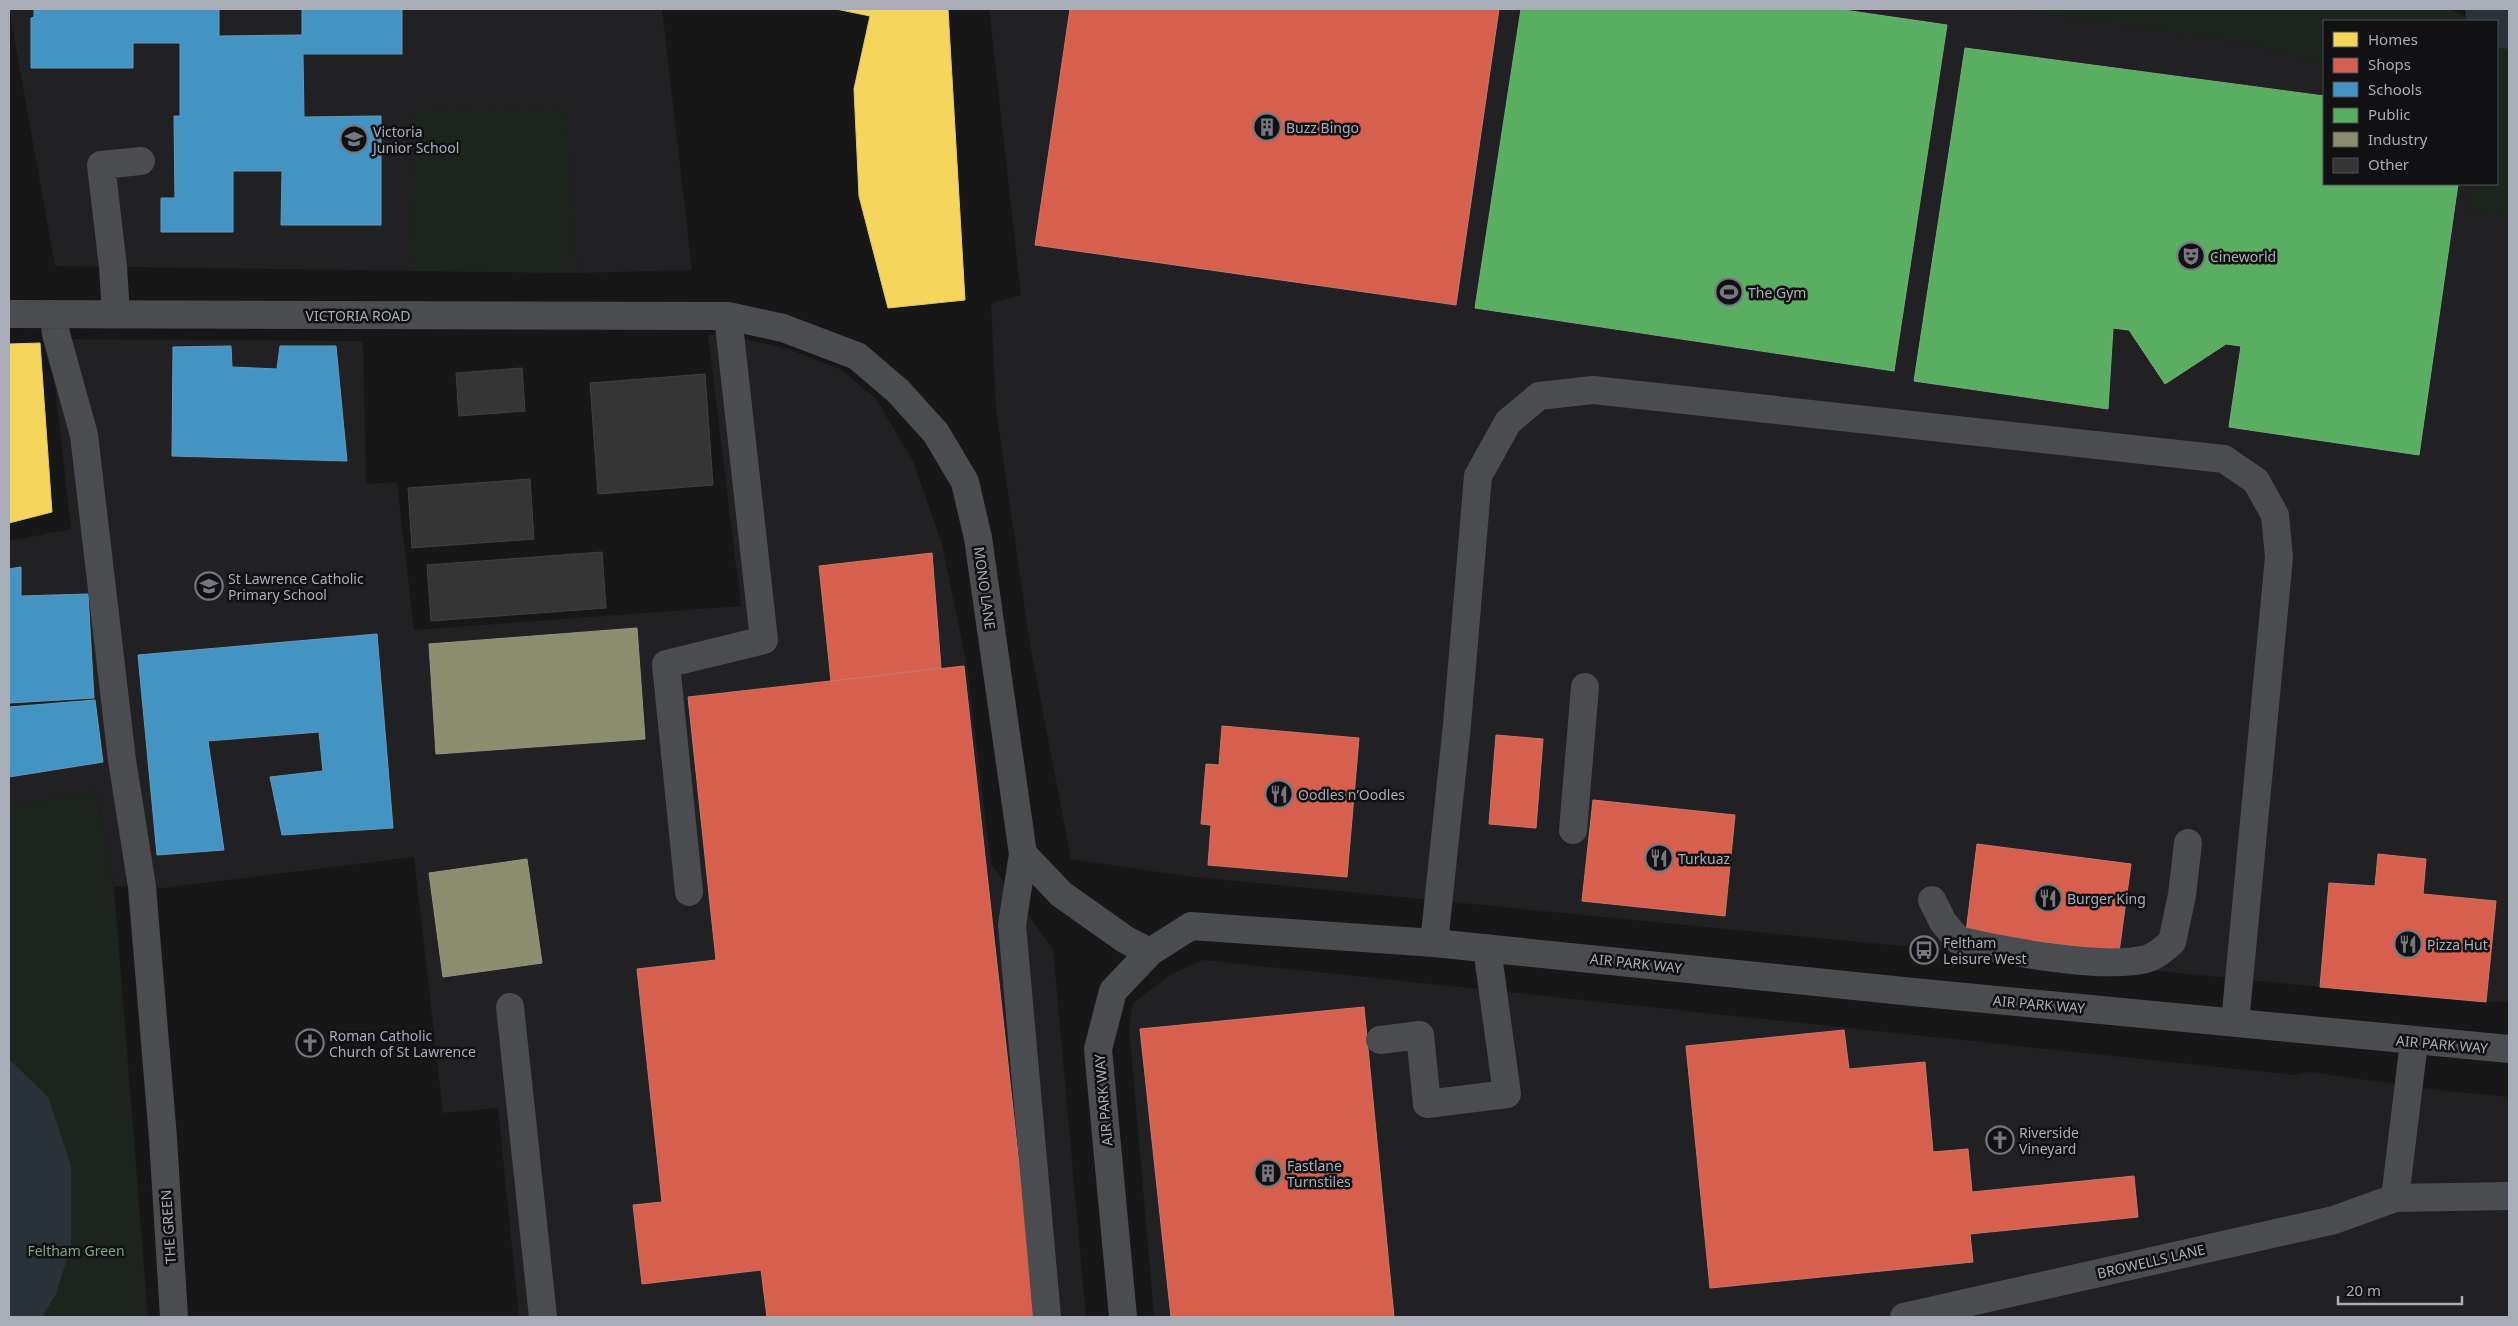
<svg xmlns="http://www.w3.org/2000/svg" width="2518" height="1326" font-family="'Noto Sans',sans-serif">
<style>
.built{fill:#212123}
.green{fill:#1d241e}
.water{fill:#2a3239}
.homes{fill:#f6d55c;stroke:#dfc978}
.shops{fill:#d6604d;stroke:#c8776d}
.schools{fill:#4393c3;stroke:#619bc0}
.public{fill:#5aae61;stroke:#71ae7b}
.industry{fill:#8c8c6e;stroke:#949684}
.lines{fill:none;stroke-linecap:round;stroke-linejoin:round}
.river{stroke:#2a3239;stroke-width:74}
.building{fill:#353536;stroke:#3f4043}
.minor{stroke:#4b4c50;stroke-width:28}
.labels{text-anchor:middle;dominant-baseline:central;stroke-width:5;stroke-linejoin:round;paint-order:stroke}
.poi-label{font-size:14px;fill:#a8adb8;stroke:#111113;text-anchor:start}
.street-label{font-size:14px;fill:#a8adb8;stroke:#111113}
.park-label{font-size:14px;fill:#7fa381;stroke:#111113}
</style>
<rect width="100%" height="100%" fill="#171717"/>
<!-- built -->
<path class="built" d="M 9,9 L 662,9 L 692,270 L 577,273 L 55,266 Z
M 989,9 L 2338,9 L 2324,21 L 2324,184 L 2497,184 L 2509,86 L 2509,1001 L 2486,1002 L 2320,987 L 1185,876 L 1071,859 L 1030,645 L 996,408 L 991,303 L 1021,295 Z
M 708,335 L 730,335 L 788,349 L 840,369 L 876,399 L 913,461 L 942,544 L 967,666 L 991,864 L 1053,949 L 1086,1317 L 519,1317 L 498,1108 L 443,1113 L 414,857 L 163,888 L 114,886 L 96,791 L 9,807 L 9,541 L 71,529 L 50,339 L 363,341 L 366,484 L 397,482 L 414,630 L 741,606 Z
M 1203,960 L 2294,1075 L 2309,1072 L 2446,1091 L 2509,1097 L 2509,1317 L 1154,1317 L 1129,1026 L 1133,1003 L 1171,974 Z"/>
<!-- green -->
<path class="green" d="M 2012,9 L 2449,9 L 2475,21 L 2324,21 L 2324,65 L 2252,44 Z
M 2497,31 L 2509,37 L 2509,216 L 2468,213 L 2471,184 L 2497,184 Z
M 566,109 L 577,273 L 412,271 L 413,111 Z
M 96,791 L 114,886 L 148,1317 L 9,1317 L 9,807 Z"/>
<!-- water -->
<path class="water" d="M 9,1059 L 48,1097 L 71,1166 L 71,1246 L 56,1294 L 42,1317 L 9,1317 Z"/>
<!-- homes -->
<path class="homes" d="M 836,9 L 948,9 L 965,300 L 888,308 L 859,196 L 854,89 L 870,16 Z
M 40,343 L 52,512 L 9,523 L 9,344 Z"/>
<!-- shops -->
<path class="shops" d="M 1070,9 L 1499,9 L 1456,305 L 1035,245 Z
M 932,553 L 941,668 L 831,681 L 819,566 Z
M 964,666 L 1036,1317 L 767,1317 L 761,1270 L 642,1284 L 633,1205 L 662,1202 L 637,969 L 716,960 L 688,697 Z
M 1222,726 L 1359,738 L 1347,877 L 1208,865 L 1211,825 L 1201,824 L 1206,764 L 1219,765 Z
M 1496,735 L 1543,739 L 1536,828 L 1489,824 Z
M 1593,800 L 1735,815 L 1725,916 L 1582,901 Z
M 1977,844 L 2131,864 L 2119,952 L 1966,932 Z
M 2378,854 L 2426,859 L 2423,894 L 2496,901 L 2486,1002 L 2320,987 L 2329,883 L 2375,886 Z
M 1364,1007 L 1394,1317 L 1171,1317 L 1140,1029 Z
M 1844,1030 L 1849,1069 L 1925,1062 L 1933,1152 L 1968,1149 L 1972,1192 L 2134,1176 L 2138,1217 L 1970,1234 L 1973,1262 L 1710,1288 L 1686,1046 Z"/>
<!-- schools -->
<path class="schools" d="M 34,9 L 219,9 L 219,36 L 302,35 L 302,9 L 402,9 L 402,54 L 303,54 L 304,117 L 381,116 L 381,225 L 281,225 L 282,171 L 233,171 L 233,232 L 161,232 L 161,198 L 175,198 L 174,116 L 180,116 L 180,43 L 133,43 L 133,68 L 31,68 L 31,18 L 34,17 Z
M 231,346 L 232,367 L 277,369 L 280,346 L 336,346 L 347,461 L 172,456 L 173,347 Z
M 21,567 L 21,596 L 88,594 L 94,698 L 9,703 L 9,569 Z
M 377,634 L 393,828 L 282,835 L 270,777 L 323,771 L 319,732 L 208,741 L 224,850 L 157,855 L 138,655 Z
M 95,700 L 103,762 L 9,777 L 9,707 Z"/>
<!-- public -->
<path class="public" d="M 1521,9 L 1837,9 L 1947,25 L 1894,371 L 1475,308 Z
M 1965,48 L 2324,96 L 2324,184 L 2458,184 L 2419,455 L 2229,427 L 2241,346 L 2226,344 L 2165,384 L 2129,330 L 2113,328 L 2108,409 L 1914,381 Z"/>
<!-- industry -->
<path class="industry" d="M 637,628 L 645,739 L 436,754 L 429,644 Z
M 527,859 L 542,963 L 443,977 L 429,873 Z"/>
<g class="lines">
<!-- river -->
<path class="river" d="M 2502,9 L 2509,12"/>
</g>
<!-- building -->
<path class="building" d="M 522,368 L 525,411 L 459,416 L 456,373 Z
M 705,374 L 713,485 L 598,494 L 590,383 Z
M 530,479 L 534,539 L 412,548 L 408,488 Z
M 602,552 L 606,608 L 431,621 L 427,565 Z"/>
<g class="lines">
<!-- minor -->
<path class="minor" d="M 9,314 L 728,316 L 783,328 L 857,356 L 898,391 L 936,433 L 965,482 L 978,538 L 1023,854 L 1061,894 L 1126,940 L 1150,952
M 54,314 L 56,334 L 84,435 L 122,760 L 142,887 L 163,1138 L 174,1317
M 116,314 L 113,267 L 101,165 L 141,161
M 1573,830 L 1585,687
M 1023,854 L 1012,925 L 1047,1317
M 689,892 L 666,664 L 764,640 L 728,316
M 1932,900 L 1943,922 L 1958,940 C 2003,951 2104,970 2146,959 C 2155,957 2165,948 2172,942 L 2182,895 L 2188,843
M 1434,943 L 1457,725 L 1478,476 L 1508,422 L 1539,396 L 1593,390 L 2224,459 L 2256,481 L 2275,515 L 2279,557 L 2235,1023
M 510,1007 L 543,1317
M 1380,1040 L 1420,1035 L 1427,1104 L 1507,1094 L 1487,948
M 2395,1198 L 2414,1042
M 1123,1317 L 1098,1049 L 1113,991 L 1150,952 L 1191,926 L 1434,943 L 1913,992 L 2509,1049
M 1904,1317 L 2334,1220 L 2395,1198 L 2509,1196"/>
</g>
<!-- icons -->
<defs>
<g id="building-ring" transform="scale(1.4375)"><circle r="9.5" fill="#111113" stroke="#757880" stroke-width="1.5"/><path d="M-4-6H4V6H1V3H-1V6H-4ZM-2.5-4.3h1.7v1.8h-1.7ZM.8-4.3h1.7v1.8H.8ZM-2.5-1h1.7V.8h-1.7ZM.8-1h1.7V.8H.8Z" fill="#757880"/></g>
<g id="school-ring" transform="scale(1.4375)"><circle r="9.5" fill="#111113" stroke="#757880" stroke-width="1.5"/><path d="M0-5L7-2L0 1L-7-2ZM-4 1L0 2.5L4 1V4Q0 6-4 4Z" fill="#757880"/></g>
<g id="theatre-ring" transform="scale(1.4375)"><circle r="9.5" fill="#111113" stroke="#757880" stroke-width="1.5"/><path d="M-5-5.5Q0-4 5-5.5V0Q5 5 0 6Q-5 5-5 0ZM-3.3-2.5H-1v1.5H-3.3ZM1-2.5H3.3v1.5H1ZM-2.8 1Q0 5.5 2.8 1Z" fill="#757880"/></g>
<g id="stadium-ring" transform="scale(1.4375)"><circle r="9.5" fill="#111113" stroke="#757880" stroke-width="1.5"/><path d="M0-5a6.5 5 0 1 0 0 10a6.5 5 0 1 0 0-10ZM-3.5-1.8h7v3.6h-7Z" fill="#757880"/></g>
<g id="restaurant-ring" transform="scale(1.4375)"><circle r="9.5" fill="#111113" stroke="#757880" stroke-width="1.5"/><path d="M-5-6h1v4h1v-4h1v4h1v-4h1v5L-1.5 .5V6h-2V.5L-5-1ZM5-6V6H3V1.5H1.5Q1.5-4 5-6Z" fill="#757880"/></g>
<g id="bus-ring" transform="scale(1.4375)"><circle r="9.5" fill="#111113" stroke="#757880" stroke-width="1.5"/><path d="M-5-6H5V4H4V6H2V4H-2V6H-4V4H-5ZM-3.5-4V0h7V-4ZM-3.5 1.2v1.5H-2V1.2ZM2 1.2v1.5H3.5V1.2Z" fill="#757880"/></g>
<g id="church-ring" transform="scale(1.4375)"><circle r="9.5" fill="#111113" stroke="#757880" stroke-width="1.5"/><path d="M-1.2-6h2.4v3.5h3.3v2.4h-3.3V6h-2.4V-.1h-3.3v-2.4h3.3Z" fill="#757880"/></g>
</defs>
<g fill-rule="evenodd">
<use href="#building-ring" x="1267" y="127"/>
<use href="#school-ring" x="354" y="139"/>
<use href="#theatre-ring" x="2191" y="256"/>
<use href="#stadium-ring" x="1729" y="292"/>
<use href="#school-ring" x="209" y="586"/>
<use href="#restaurant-ring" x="1279" y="794"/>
<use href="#restaurant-ring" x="1659" y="858"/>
<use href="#restaurant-ring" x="2048" y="898"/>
<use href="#restaurant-ring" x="2408" y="944"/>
<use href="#bus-ring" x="1924" y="950"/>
<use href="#church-ring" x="310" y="1043"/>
<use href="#church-ring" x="2000" y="1140"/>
<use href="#building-ring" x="1268" y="1173"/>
</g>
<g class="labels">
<!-- poi labels -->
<g class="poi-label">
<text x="1286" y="127">Buzz Bingo</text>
<text x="373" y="131">Victoria<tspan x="373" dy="16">Junior School</tspan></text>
<text x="2210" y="256">Cineworld</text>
<text x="1748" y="292">The Gym</text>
<text x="228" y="578">St Lawrence Catholic<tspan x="228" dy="16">Primary School</tspan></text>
<text x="1298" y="794">Oodles n’Oodles</text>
<text x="1678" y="858">Turkuaz</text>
<text x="2067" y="898">Burger King</text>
<text x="1943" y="942">Feltham<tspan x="1943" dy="16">Leisure West</tspan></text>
<text x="2427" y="944">Pizza Hut</text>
<text x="329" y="1035">Roman Catholic<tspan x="329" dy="16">Church of St Lawrence</tspan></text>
<text x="2019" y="1132">Riverside<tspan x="2019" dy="16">Vineyard</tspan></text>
<text x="1287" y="1165">Fastlane<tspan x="1287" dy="16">Turnstiles</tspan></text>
</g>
<!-- street labels -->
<g class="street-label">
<text x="358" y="315">VICTORIA ROAD</text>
<text transform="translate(985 588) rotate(82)">MONO LANE</text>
<text transform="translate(1636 963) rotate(6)">AIR PARK WAY</text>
<text transform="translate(2039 1004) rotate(5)">AIR PARK WAY</text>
<text transform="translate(2442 1044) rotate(5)">AIR PARK WAY</text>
<text transform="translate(1103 1100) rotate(-95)">AIR PARK WAY</text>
<text transform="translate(168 1227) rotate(-94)">THE GREEN</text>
<text transform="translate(2151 1261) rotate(-13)">BROWELLS LANE</text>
</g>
<!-- park labels -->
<g class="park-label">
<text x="76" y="1250">Feltham Green</text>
</g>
</g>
<!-- border -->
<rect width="2518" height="1326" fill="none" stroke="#a8adb8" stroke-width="20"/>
<!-- legend -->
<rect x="2323" y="20" width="175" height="165" fill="#111113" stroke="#4d4f55"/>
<rect x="2333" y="32" width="25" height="15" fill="#f6d55c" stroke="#4d4f55"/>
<text x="2368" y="45" font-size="15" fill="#a8adb8">Homes</text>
<rect x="2333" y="58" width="25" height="15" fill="#d6604d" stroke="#4d4f55"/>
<text x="2368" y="70" font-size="15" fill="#a8adb8">Shops</text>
<rect x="2333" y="82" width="25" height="15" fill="#4393c3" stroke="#4d4f55"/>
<text x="2368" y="95" font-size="15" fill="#a8adb8">Schools</text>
<rect x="2333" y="108" width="25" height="15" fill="#5aae61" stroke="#4d4f55"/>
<text x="2368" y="120" font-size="15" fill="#a8adb8">Public</text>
<rect x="2333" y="132" width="25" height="15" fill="#8c8c6e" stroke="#4d4f55"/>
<text x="2368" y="145" font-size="15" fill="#a8adb8">Industry</text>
<rect x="2333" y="158" width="25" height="15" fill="#353536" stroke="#4d4f55"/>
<text x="2368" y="170" font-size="15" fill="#a8adb8">Other</text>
<!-- scale -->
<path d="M2338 1296v8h124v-8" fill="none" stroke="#a8adb8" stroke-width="2.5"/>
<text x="2346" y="1296" font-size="15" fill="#a8adb8" stroke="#111113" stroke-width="4" paint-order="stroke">20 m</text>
</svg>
